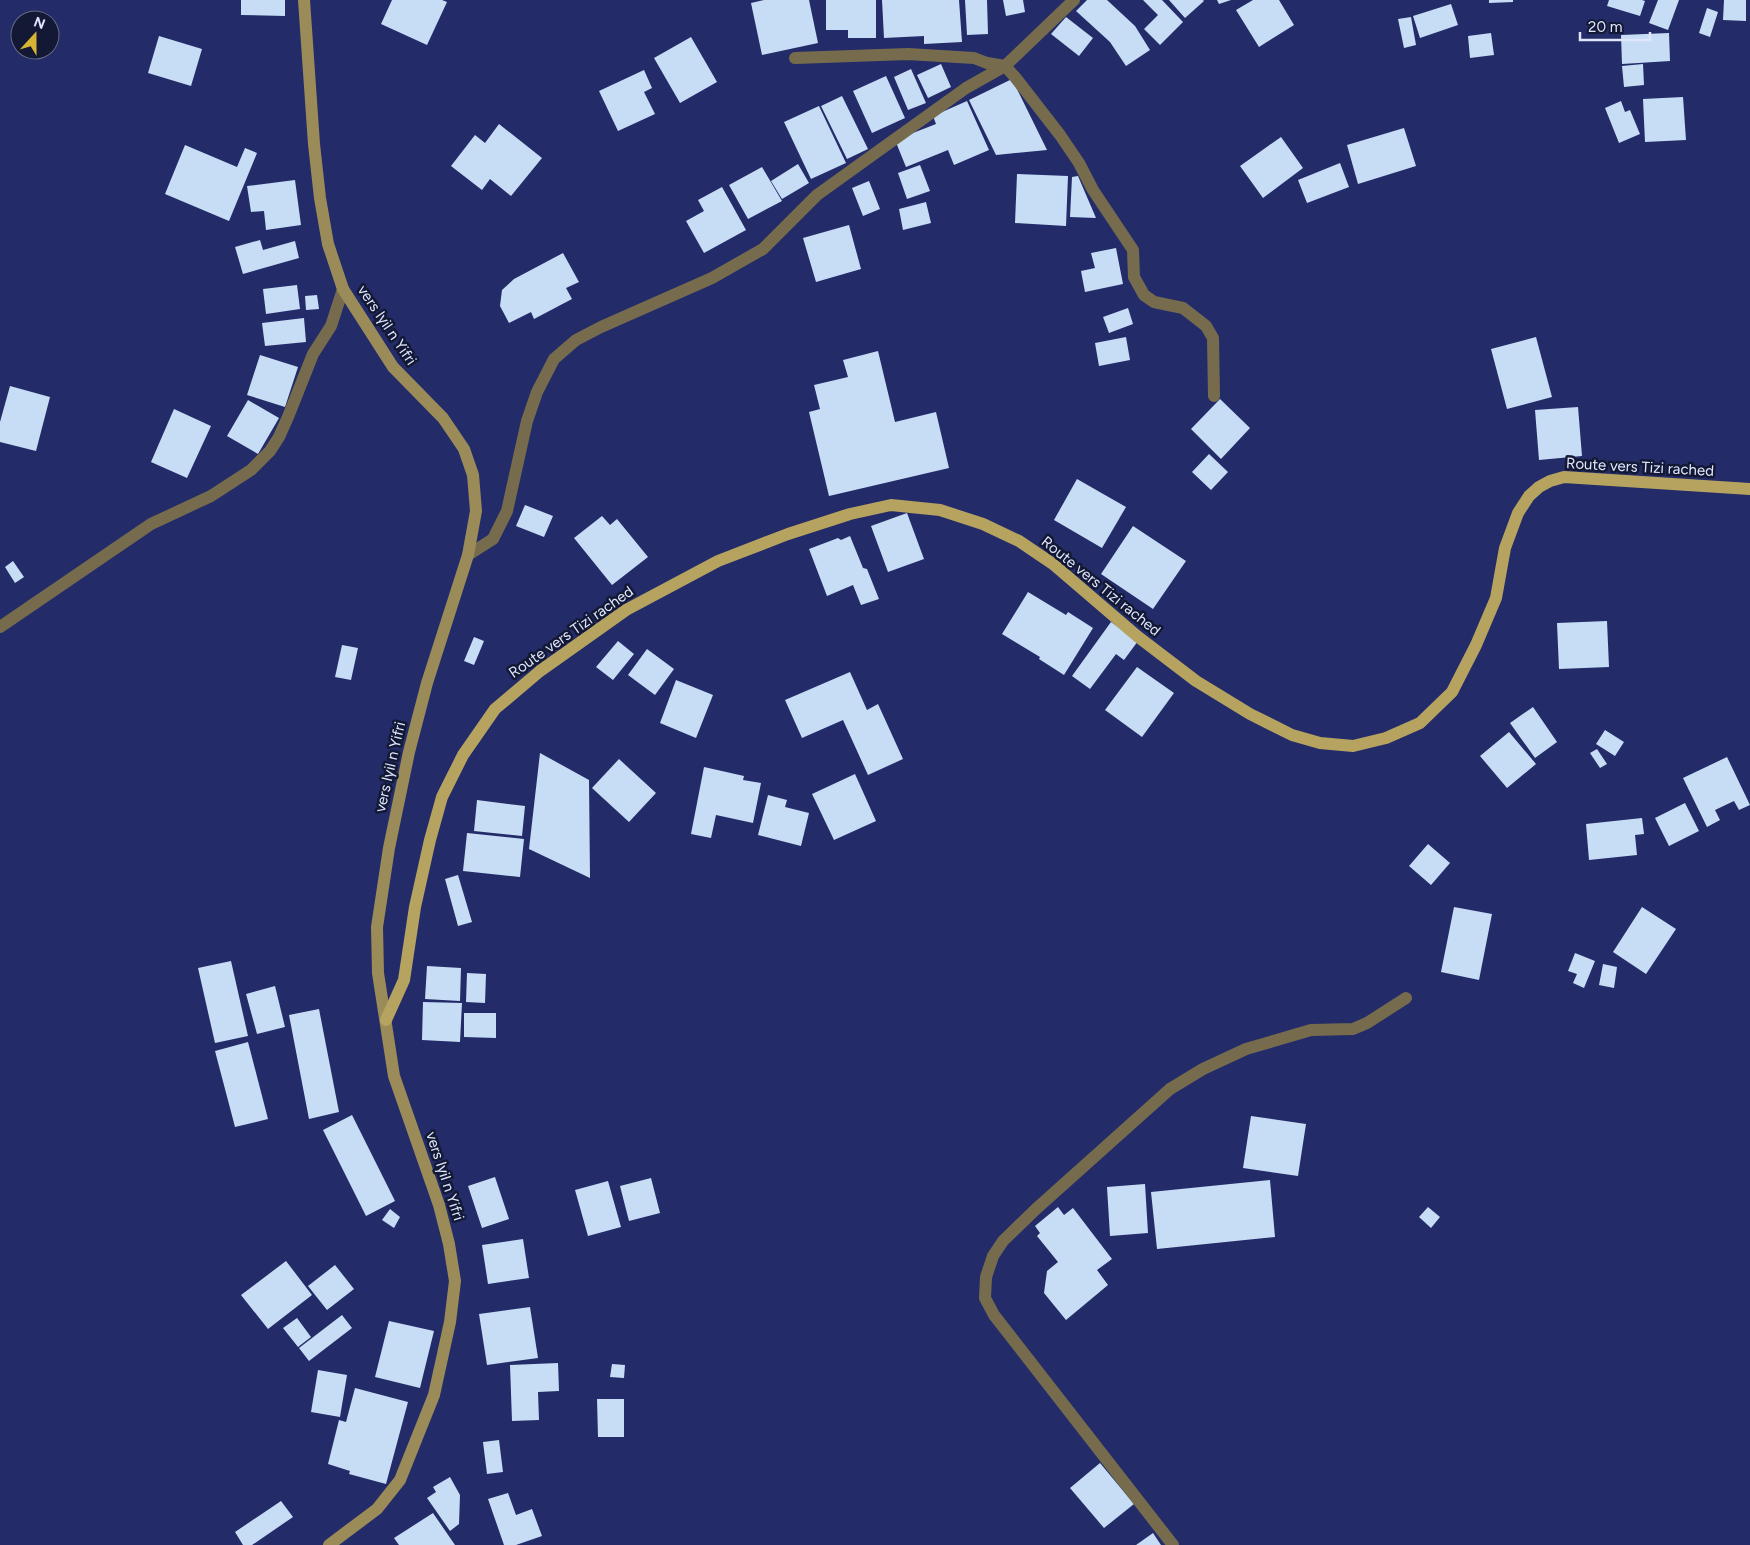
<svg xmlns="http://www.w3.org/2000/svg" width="1750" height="1545" font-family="Figtree,sans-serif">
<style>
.building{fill:#c7ddf6}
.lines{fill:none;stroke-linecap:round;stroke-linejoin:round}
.minor{stroke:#766c4d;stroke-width:12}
.secondary{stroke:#9a8b58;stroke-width:12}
.primary{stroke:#b7a360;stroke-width:12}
.labels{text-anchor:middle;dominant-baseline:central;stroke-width:5;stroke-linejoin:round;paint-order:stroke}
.street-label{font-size:15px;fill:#e0e7fd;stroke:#131934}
</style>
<rect width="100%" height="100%" fill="#232c68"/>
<!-- building -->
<path class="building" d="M 241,0 L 285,0 L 285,16 L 241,15 Z
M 392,0 L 442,0 L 447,2 L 427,45 L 381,24 Z
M 764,0 L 809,0 L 818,43 L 762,55 L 751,3 Z
M 826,0 L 876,0 L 876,38 L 848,38 L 848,30 L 826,30 Z
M 882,0 L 959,0 L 962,42 L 924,44 L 924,36 L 884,38 Z
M 965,0 L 987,0 L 988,34 L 967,35 Z
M 1003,0 L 1023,0 L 1025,12 L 1006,16 Z
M 1087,0 L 1107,0 L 1135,26 L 1150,50 L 1126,66 L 1110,42 L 1076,11 Z
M 1143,0 L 1162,0 L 1183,22 L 1160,45 L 1144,29 L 1158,15 Z
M 1169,0 L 1203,0 L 1204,1 L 1185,18 Z
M 1217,0 L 1231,0 L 1219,4 Z
M 1253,0 L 1279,0 L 1294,25 L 1259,47 L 1236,10 Z
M 1489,0 L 1513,0 L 1513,2 L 1489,3 Z
M 1609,0 L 1642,0 L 1645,1 L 1640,16 L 1607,6 Z
M 1658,0 L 1679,0 L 1668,30 L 1649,23 Z
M 1724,0 L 1746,0 L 1746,21 L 1723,20 Z
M 1451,4 L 1458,25 L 1420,38 L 1413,16 Z
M 1707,8 L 1718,12 L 1710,37 L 1699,33 Z
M 1066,17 L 1093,38 L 1079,56 L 1051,34 Z
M 1411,17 L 1416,45 L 1404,48 L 1398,19 Z
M 1491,33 L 1494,55 L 1470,58 L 1468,36 Z
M 1669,33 L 1670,61 L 1622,64 L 1621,35 Z
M 159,36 L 202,49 L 191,86 L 148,73 Z
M 691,37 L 717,82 L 680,103 L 654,58 Z
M 941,64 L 951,87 L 928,98 L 917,75 Z
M 1643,64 L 1644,85 L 1624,87 L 1622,66 Z
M 911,69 L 926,103 L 908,110 L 894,77 Z
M 644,70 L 652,88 L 644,92 L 655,114 L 618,131 L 599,91 Z
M 886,76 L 905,118 L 872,133 L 853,91 Z
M 1012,79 L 1047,150 L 996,155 L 969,100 Z
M 842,96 L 868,149 L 847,159 L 821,106 Z
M 1683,97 L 1686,140 L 1645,142 L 1643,99 Z
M 967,101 L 989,150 L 954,165 L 948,150 L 906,167 L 895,140 L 936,124 L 933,116 Z
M 1621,101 L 1625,112 L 1630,110 L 1640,134 L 1619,143 L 1605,108 Z
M 819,106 L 846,163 L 811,179 L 784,122 Z
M 499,124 L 542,158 L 511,196 L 490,179 L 482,190 L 451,166 L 475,135 L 485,143 Z
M 1404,128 L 1416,166 L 1358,184 L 1347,145 Z
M 1281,137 L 1303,168 L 1263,198 L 1240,166 Z
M 185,145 L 237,167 L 245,148 L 257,153 L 229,221 L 165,194 Z
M 1340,163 L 1349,187 L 1307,203 L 1298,180 Z
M 798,164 L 809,183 L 782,199 L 771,181 Z
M 920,165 L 930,191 L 907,199 L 898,173 Z
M 762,167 L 782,201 L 748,219 L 729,185 Z
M 1017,174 L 1068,176 L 1066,226 L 1015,223 Z
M 1078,176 L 1096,218 L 1070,217 L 1072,177 Z
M 295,180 L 301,225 L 266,230 L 264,211 L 251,212 L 247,186 Z
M 869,181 L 880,209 L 863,216 L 852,188 Z
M 722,187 L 746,230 L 704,253 L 686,221 L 704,211 L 698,200 Z
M 926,202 L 931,223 L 903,230 L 899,209 Z
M 849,225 L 861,269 L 816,282 L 803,238 Z
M 260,240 L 263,250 L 295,241 L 299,258 L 243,274 L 235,247 Z
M 1116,248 L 1123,284 L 1085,292 L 1081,271 L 1095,268 L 1091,253 Z
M 563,253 L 579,282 L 566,288 L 572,299 L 534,319 L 531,312 L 509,323 L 500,306 L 502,290 L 514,279 Z
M 297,285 L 300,309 L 266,314 L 263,289 Z
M 317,295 L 319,309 L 306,310 L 305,296 Z
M 1128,308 L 1133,324 L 1109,333 L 1103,317 Z
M 304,318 L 306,342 L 265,346 L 262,323 Z
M 1126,337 L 1130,360 L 1099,366 L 1095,343 Z
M 1536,337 L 1552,397 L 1507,409 L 1491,349 Z
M 878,351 L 895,422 L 936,412 L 949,468 L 829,496 L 809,412 L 820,409 L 814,385 L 848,377 L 843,360 Z
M 260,355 L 298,367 L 285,407 L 247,395 Z
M 10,386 L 50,397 L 36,451 L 0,442 L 0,422 Z
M 1220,399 L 1250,428 L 1221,459 L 1191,429 Z
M 248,400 L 279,418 L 258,454 L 227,436 Z
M 1578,407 L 1582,456 L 1539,460 L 1535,410 Z
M 174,409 L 211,426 L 187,478 L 151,462 Z
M 1209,454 L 1228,472 L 1211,490 L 1192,472 Z
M 1077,479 L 1126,507 L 1102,548 L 1054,520 Z
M 525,505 L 553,516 L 544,537 L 516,526 Z
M 907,513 L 924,559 L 888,572 L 871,526 Z
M 602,516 L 610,525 L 617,519 L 648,557 L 612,585 L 574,538 Z
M 1133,526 L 1186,561 L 1153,609 L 1101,574 Z
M 850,536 L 863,568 L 867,569 L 879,599 L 861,605 L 853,585 L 827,596 L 809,549 L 838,538 L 841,540 Z
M 13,561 L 24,577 L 15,583 L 5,567 Z
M 1028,592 L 1066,615 L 1068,612 L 1093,628 L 1064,675 L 1039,659 L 1040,657 L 1002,634 Z
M 1607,621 L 1609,667 L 1559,669 L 1557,623 Z
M 1111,622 L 1138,641 L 1124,660 L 1116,654 L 1090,689 L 1072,676 Z
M 474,637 L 484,641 L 474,665 L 464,661 Z
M 618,641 L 634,654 L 613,680 L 596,667 Z
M 342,645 L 358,648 L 351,680 L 335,677 Z
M 647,649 L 674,669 L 655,695 L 628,675 Z
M 1137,667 L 1174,693 L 1142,737 L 1105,710 Z
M 850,672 L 867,710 L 878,704 L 903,759 L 868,775 L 843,720 L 802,738 L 785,700 Z
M 676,680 L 713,695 L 696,738 L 660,723 Z
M 1533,707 L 1557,742 L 1535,758 L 1510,723 Z
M 1605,730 L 1624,742 L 1615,756 L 1596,744 Z
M 1509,732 L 1536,764 L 1507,788 L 1480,756 Z
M 1597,749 L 1607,764 L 1600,768 L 1590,753 Z
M 540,753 L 589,780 L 590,878 L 529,849 Z
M 1727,757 L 1750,805 L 1739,810 L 1734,801 L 1715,810 L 1720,820 L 1707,827 L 1683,778 Z
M 619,759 L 656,793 L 629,822 L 592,788 Z
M 704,767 L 744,776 L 743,780 L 761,783 L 753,823 L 716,815 L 711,838 L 691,834 Z
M 855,774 L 876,821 L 834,840 L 812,794 Z
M 768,795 L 787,800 L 785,807 L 809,813 L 801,846 L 758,835 Z
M 477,800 L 525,806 L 522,836 L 474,831 Z
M 1685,803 L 1699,831 L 1669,846 L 1655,818 Z
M 1642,818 L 1644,834 L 1635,835 L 1637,855 L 1589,860 L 1586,824 Z
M 467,833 L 524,839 L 520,877 L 463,871 Z
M 1428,844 L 1450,863 L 1431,885 L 1409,866 Z
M 458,875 L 472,922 L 458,926 L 445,879 Z
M 1454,907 L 1492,914 L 1479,980 L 1441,972 Z
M 1642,907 L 1676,929 L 1646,974 L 1613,952 Z
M 1575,953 L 1595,961 L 1584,988 L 1573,983 L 1577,974 L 1568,971 Z
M 231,961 L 248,1036 L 215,1043 L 198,968 Z
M 1603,964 L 1617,967 L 1614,988 L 1599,985 Z
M 427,966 L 461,968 L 460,1001 L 425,999 Z
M 467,973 L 486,974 L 485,1003 L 466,1002 Z
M 275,986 L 285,1027 L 257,1034 L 246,994 Z
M 423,1002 L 462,1003 L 460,1042 L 422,1040 Z
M 319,1009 L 339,1112 L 309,1119 L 289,1015 Z
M 464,1013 L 496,1013 L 496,1038 L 464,1037 Z
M 248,1042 L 268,1119 L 235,1127 L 215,1051 Z
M 352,1115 L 395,1201 L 366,1216 L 323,1130 Z
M 1251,1116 L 1306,1124 L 1298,1176 L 1243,1168 Z
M 495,1177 L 509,1219 L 482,1228 L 468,1186 Z
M 651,1178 L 660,1213 L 629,1221 L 620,1186 Z
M 1270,1180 L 1275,1237 L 1157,1249 L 1151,1192 Z
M 608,1181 L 621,1227 L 588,1236 L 575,1190 Z
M 1145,1184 L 1148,1233 L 1110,1236 L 1107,1187 Z
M 1058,1207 L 1064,1215 L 1073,1208 L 1112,1259 L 1097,1270 L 1108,1285 L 1066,1320 L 1044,1293 L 1047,1271 L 1058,1262 L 1037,1236 L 1040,1233 L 1035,1226 Z
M 1428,1207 L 1440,1217 L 1431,1228 L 1419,1217 Z
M 390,1209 L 400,1217 L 394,1228 L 382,1220 Z
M 523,1239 L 529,1278 L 488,1284 L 482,1245 Z
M 286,1261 L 312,1295 L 268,1329 L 241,1295 Z
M 335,1265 L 354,1289 L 327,1310 L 308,1286 Z
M 530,1307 L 538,1358 L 487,1365 L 479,1314 Z
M 342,1315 L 352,1328 L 309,1361 L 299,1348 Z
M 297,1318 L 311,1337 L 298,1347 L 283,1328 Z
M 389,1321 L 434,1331 L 420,1388 L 375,1377 Z
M 558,1363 L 559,1391 L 538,1392 L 539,1420 L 512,1421 L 510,1365 Z
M 612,1364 L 625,1365 L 624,1378 L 610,1377 Z
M 318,1370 L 347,1375 L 340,1417 L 311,1412 Z
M 355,1388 L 408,1402 L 386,1484 L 349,1474 L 350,1471 L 328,1464 L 339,1420 L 346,1422 Z
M 597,1399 L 624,1399 L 624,1437 L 598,1437 Z
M 499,1440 L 503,1472 L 487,1474 L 483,1442 Z
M 1100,1463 L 1134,1504 L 1104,1528 L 1070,1488 Z
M 450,1477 L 460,1495 L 459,1524 L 450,1531 L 427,1498 L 436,1492 L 433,1487 Z
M 508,1493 L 516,1515 L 532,1509 L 542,1536 L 516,1545 L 504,1545 L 488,1499 Z
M 281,1501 L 293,1517 L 252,1545 L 243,1545 L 235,1532 Z
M 433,1513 L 455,1545 L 399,1545 L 394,1538 Z
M 1153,1533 L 1161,1545 L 1136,1545 Z"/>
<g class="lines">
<!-- minor -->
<path class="minor" d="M 795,58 L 908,54 L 974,58 L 987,63 L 1005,66 L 1015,77 L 1060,135 L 1079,163 L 1093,190 L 1133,250 L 1134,277 L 1144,295 L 1154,302 L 1183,308 L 1206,326 L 1213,338 L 1214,396
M 468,555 L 493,539 L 507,511 L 527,421 L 537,392 L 554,359 L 576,340 L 601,327 L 712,278 L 763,249 L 817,195 L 966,88 L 1005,66 L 1074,0
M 0,627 L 151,524 L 211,496 L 251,470 L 270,451 L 279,437 L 288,417 L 313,354 L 331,326 L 343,289
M 1173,1545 L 994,1315 L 985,1298 L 986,1277 L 993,1256 L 1003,1241 L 1036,1209 L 1170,1089 L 1203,1069 L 1246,1049 L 1311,1030 L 1353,1029 L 1367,1023 L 1406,998"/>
<!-- secondary -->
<path class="secondary" d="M 304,0 L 314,144 L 320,198 L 328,244 L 343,289 L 393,367 L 443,418 L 464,449 L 473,475 L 476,511 L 468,555 L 427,683 L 409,752 L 389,848 L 377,927 L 378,973 L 394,1076 L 439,1205 L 449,1244 L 455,1281 L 450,1322 L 434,1395 L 400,1480 L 377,1509 L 329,1545"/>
<!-- primary -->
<path class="primary" d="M 386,1020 L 404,980 L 415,907 L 430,840 L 442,797 L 463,755 L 495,709 L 540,671 L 626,610 L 718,561 L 788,534 L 850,514 L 891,505 L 940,510 L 983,524 L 1019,541 L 1053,564 L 1137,636 L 1196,681 L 1250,714 L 1292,735 L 1320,743 L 1353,746 L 1386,738 L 1420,723 L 1452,692 L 1476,645 L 1496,598 L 1505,548 L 1518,513 L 1529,496 L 1539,487 L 1550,481 L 1564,477 L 1750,489"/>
</g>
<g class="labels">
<!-- street labels -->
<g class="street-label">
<text transform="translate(387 325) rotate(56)">vers Iγil n Yifri</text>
<text transform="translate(1640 467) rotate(3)">Route vers Tizi rached</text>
<text transform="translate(1101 586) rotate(39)">Route vers Tizi rached</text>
<text transform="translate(571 632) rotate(-35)">Route vers Tizi rached</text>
<text transform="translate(390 767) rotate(-77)">vers Iγil n Yifri</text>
<text transform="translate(445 1176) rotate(72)">vers Iγil n Yifri</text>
</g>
</g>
<!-- north arrow -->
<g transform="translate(35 35) rotate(21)"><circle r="24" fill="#131934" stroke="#656b84"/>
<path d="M0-4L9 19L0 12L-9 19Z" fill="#d7b434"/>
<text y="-8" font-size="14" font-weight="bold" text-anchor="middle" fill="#e0e7fd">N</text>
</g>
<!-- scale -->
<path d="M1580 32v8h70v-8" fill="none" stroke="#e0e7fd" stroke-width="2.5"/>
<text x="1588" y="32" font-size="15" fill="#e0e7fd" stroke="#131934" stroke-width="4" paint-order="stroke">20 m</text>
</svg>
